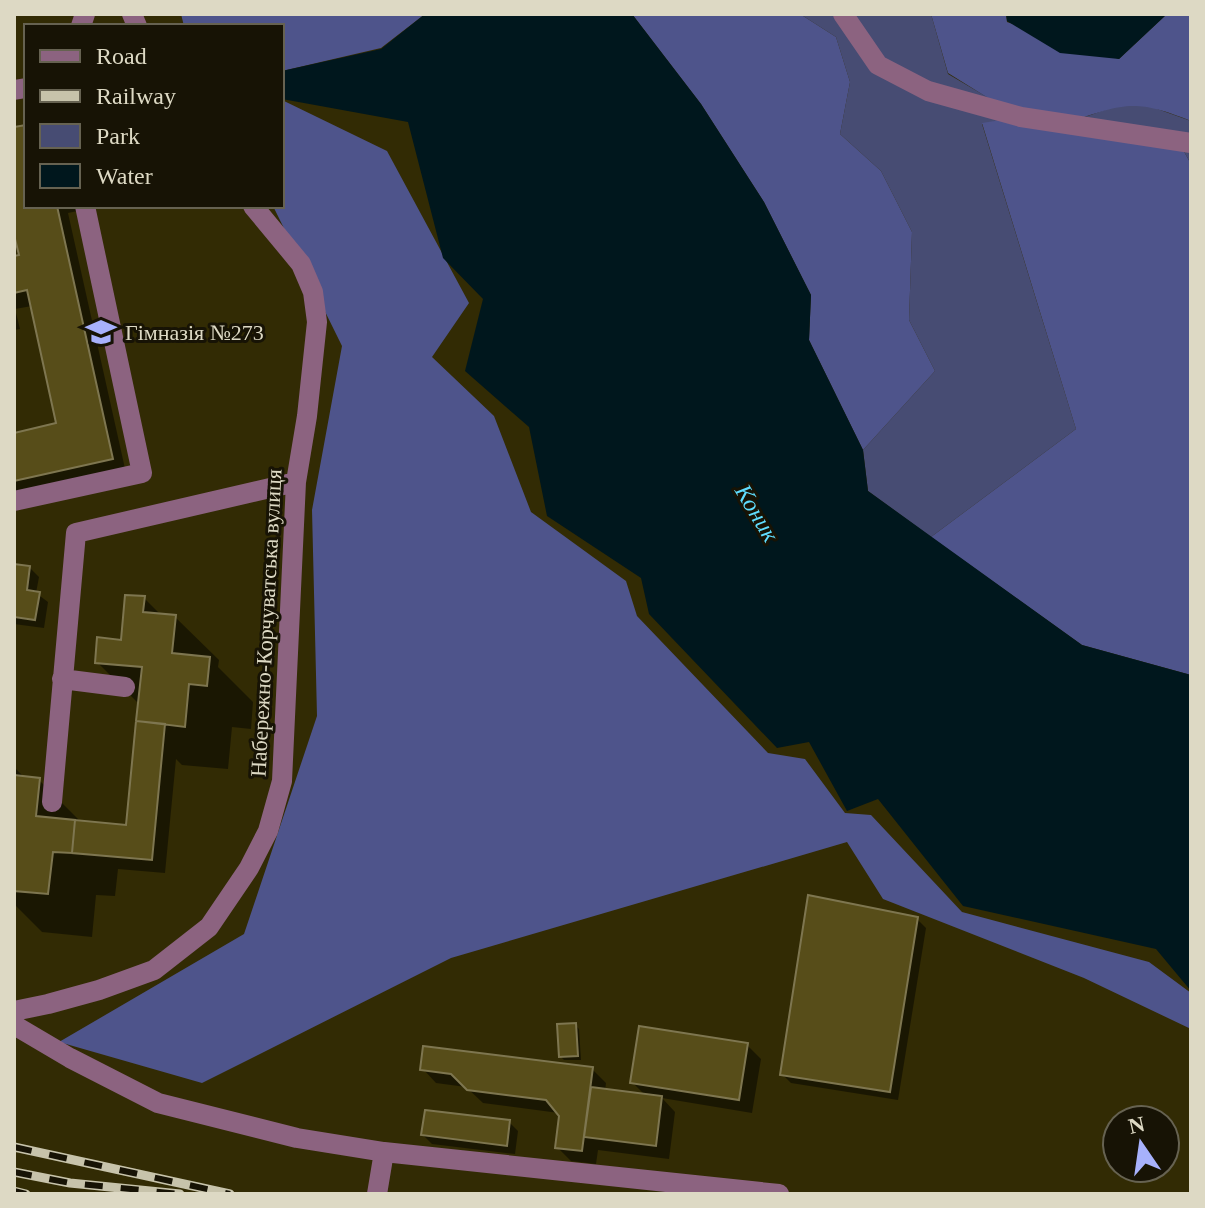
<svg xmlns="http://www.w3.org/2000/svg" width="1205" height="1208" font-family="'Times New Roman',serif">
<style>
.green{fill:#474c73}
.forest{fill:#4e548b}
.water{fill:#00171d}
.shadow{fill:#0007}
.building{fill:#574d19;stroke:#7e7650;stroke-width:2}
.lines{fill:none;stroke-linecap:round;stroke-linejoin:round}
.minor{stroke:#8c6380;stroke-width:20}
.rail-casing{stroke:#c7c3ab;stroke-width:9}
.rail{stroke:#171305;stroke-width:6;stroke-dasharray:18;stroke-linecap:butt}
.labels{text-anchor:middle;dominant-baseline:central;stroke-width:6;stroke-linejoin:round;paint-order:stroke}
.poi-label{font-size:22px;fill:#ddd9c4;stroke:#171305;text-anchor:start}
.street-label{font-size:22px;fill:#ddd9c4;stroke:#171305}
.water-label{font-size:24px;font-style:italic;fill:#5fddfe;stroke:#171305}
</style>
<rect width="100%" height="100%" fill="#322b04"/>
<!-- green -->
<path class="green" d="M 800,14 L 931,14 L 948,74 L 1021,117 L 982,124 L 1076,429 L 931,537 L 868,491 L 863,450 L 935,371 L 909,320 L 912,232 L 881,171 L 840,134 L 850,82 L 836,37 Z
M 1119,105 L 1149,106 L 1191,121 L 1191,164 L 1178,141 L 1065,124 Z"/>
<!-- forest -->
<path class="forest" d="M 181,14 L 425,14 L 381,48 L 282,71 L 282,26 L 184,26 Z
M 632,14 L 800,14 L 836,37 L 850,82 L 840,134 L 881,171 L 912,232 L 909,320 L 935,371 L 863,450 L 809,340 L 811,295 L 764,202 L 701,104 Z
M 931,14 L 1006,14 L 1007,22 L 1119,59 L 1167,14 L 1191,14 L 1191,121 C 1133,98 1124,104 1067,123 L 1178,141 L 1191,164 L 1191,675 L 1082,645 L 931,537 L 1076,429 L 982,123 L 1019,117 L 948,73 Z
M 282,100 L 387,151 L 469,303 L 432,357 L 494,416 L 531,512 L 626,581 L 637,616 L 768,753 L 805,759 L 845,813 L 871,815 L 962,912 L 1149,962 L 1191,993 L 1191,1029 L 1084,978 L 883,899 L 847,842 L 451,958 L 202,1083 L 59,1042 L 244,934 L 317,716 L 312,510 L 342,346 L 273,206 L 282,206 Z"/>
<!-- water -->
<path class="water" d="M 425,14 L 632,14 L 701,104 L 764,202 L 811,295 L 809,340 L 863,450 L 868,491 L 1082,645 L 1191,675 L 1191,991 L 1156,949 L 963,906 L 878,799 L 847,811 L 809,742 L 777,748 L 649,614 L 641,578 L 547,516 L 529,427 L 465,371 L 483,299 L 443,258 L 408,122 L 282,99 L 282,71 L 381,49 Z
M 1006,14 L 1167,14 L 1119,59 L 1060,53 L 1007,21 Z"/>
<!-- shadow -->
<path class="shadow" d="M 26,127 L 26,206 L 86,206 L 87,209 L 68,213 L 126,473 L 14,498 L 14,435 L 59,425 L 32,306 L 15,309 L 20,329 L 14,330 L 14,258 L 21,257 L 17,239 L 14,239 L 14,129 Z
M 14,566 L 30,568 L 39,577 L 36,593 L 48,602 L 44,628 L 14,624 Z
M 144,598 L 161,615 L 175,617 L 219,660 L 218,667 L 253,702 L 251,729 L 232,727 L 228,769 L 182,765 L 176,759 L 165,873 L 118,869 L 115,896 L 96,895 L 92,937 L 42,932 L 14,904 L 14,767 L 25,778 L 39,780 L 82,823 L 128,827 L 140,705 L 97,662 L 123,642 Z
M 917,919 L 926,928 L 898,1100 L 791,1083 L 782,1074 Z
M 575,1025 L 579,1029 L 581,1060 L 564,1060 L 560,1056 Z
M 747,1045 L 761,1059 L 752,1113 L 662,1098 L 675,1112 L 669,1159 L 598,1150 L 596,1164 L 571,1161 L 557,1147 L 561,1115 L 559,1113 L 483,1103 L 466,1087 L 436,1083 L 423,1069 L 592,1069 L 606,1083 L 605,1091 L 646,1096 L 632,1082 Z
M 509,1122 L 518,1131 L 515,1154 L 432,1144 L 423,1135 Z"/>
<!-- building -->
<path class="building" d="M 26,125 L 26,206 L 57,206 L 113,459 L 14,481 L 14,433 L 56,423 L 27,290 L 14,293 L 14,256 L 19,255 L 14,235 L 14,127 Z
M 14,564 L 30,566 L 27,590 L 40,592 L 35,620 L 14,617 Z
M 125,595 L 145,596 L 143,612 L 176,615 L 172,653 L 210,657 L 207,686 L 189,684 L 185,727 L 136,721 L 142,667 L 95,663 L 97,637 L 121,640 Z
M 136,721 L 165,724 L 152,860 L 72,853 L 75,820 L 126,825 Z
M 14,775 L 40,778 L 36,816 L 75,820 L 72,853 L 53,852 L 48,894 L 14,891 Z
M 808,895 L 918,917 L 890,1092 L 780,1075 Z
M 576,1023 L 578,1056 L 559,1057 L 557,1024 Z
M 639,1026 L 748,1043 L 739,1100 L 630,1083 Z
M 423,1046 L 593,1067 L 582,1151 L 555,1148 L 559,1116 L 546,1100 L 467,1090 L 451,1074 L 420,1070 Z
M 591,1087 L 662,1096 L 656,1146 L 584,1137 Z
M 425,1110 L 510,1120 L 507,1146 L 421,1135 Z"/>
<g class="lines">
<!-- minor -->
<path class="minor" d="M 132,14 L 137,26
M 843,14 L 878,65 L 928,91 L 1021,117 L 1191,143
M 81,26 L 85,14
M 14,90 L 26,88
M 14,501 L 142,473 L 85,206
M 62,679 L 125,687
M 52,802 L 76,533 L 296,482
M 14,1011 L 48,1004 L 99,990 L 154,970 L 209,927 L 249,868 L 268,831 L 282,781 L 296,482 L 307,416 L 317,322 L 313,292 L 301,264 L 253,206
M 14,1025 L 70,1058 L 158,1103 L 297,1138 L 384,1152 L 377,1194
M 384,1152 L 779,1194"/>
<!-- rail casing -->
<g class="rail-casing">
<path id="rail" d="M 14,1147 L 230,1194
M 14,1172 L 70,1183 L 180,1194
M 14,1191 L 26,1194"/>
</g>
<!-- rail -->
<use href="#rail" class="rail"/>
</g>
<!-- icons -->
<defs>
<g id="school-bare" transform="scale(2.4)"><path d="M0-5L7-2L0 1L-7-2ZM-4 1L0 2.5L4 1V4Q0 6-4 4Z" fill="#a7b1fc" stroke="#171305" stroke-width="2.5" paint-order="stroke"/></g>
</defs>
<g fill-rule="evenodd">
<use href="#school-bare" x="101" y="332"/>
</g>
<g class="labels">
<!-- poi labels -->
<g class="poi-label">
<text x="125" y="332">Гімназія №273</text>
</g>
<!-- street labels -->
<g class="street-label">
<text transform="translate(266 623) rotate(-87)">Набережно-Корчуватська вулиця</text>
</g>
<!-- water labels -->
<g class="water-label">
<text transform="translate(757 513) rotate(59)">Коник</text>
</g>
</g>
<!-- border -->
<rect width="1205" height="1208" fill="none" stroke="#ddd9c4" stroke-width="32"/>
<!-- legend -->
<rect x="24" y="24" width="260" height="184" fill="#171305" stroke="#666251" stroke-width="2"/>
<rect x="40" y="50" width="40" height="12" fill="#8c6380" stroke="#666251" stroke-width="2"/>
<text x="96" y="64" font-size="24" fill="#ddd9c4">Road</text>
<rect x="40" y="90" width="40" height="12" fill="#c7c3ab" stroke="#666251" stroke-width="2"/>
<text x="96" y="104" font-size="24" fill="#ddd9c4">Railway</text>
<rect x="40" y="124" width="40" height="24" fill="#474c73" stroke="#666251" stroke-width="2"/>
<text x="96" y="144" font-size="24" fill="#ddd9c4">Park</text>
<rect x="40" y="164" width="40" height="24" fill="#00171d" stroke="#666251" stroke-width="2"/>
<text x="96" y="184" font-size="24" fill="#ddd9c4">Water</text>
<!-- north arrow -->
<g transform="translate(1141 1144) rotate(347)"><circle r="38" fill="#171305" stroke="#666251" stroke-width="2"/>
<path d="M0-6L14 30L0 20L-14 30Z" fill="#a7b1fc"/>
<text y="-12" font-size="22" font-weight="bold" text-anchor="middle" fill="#ddd9c4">N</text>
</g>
</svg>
